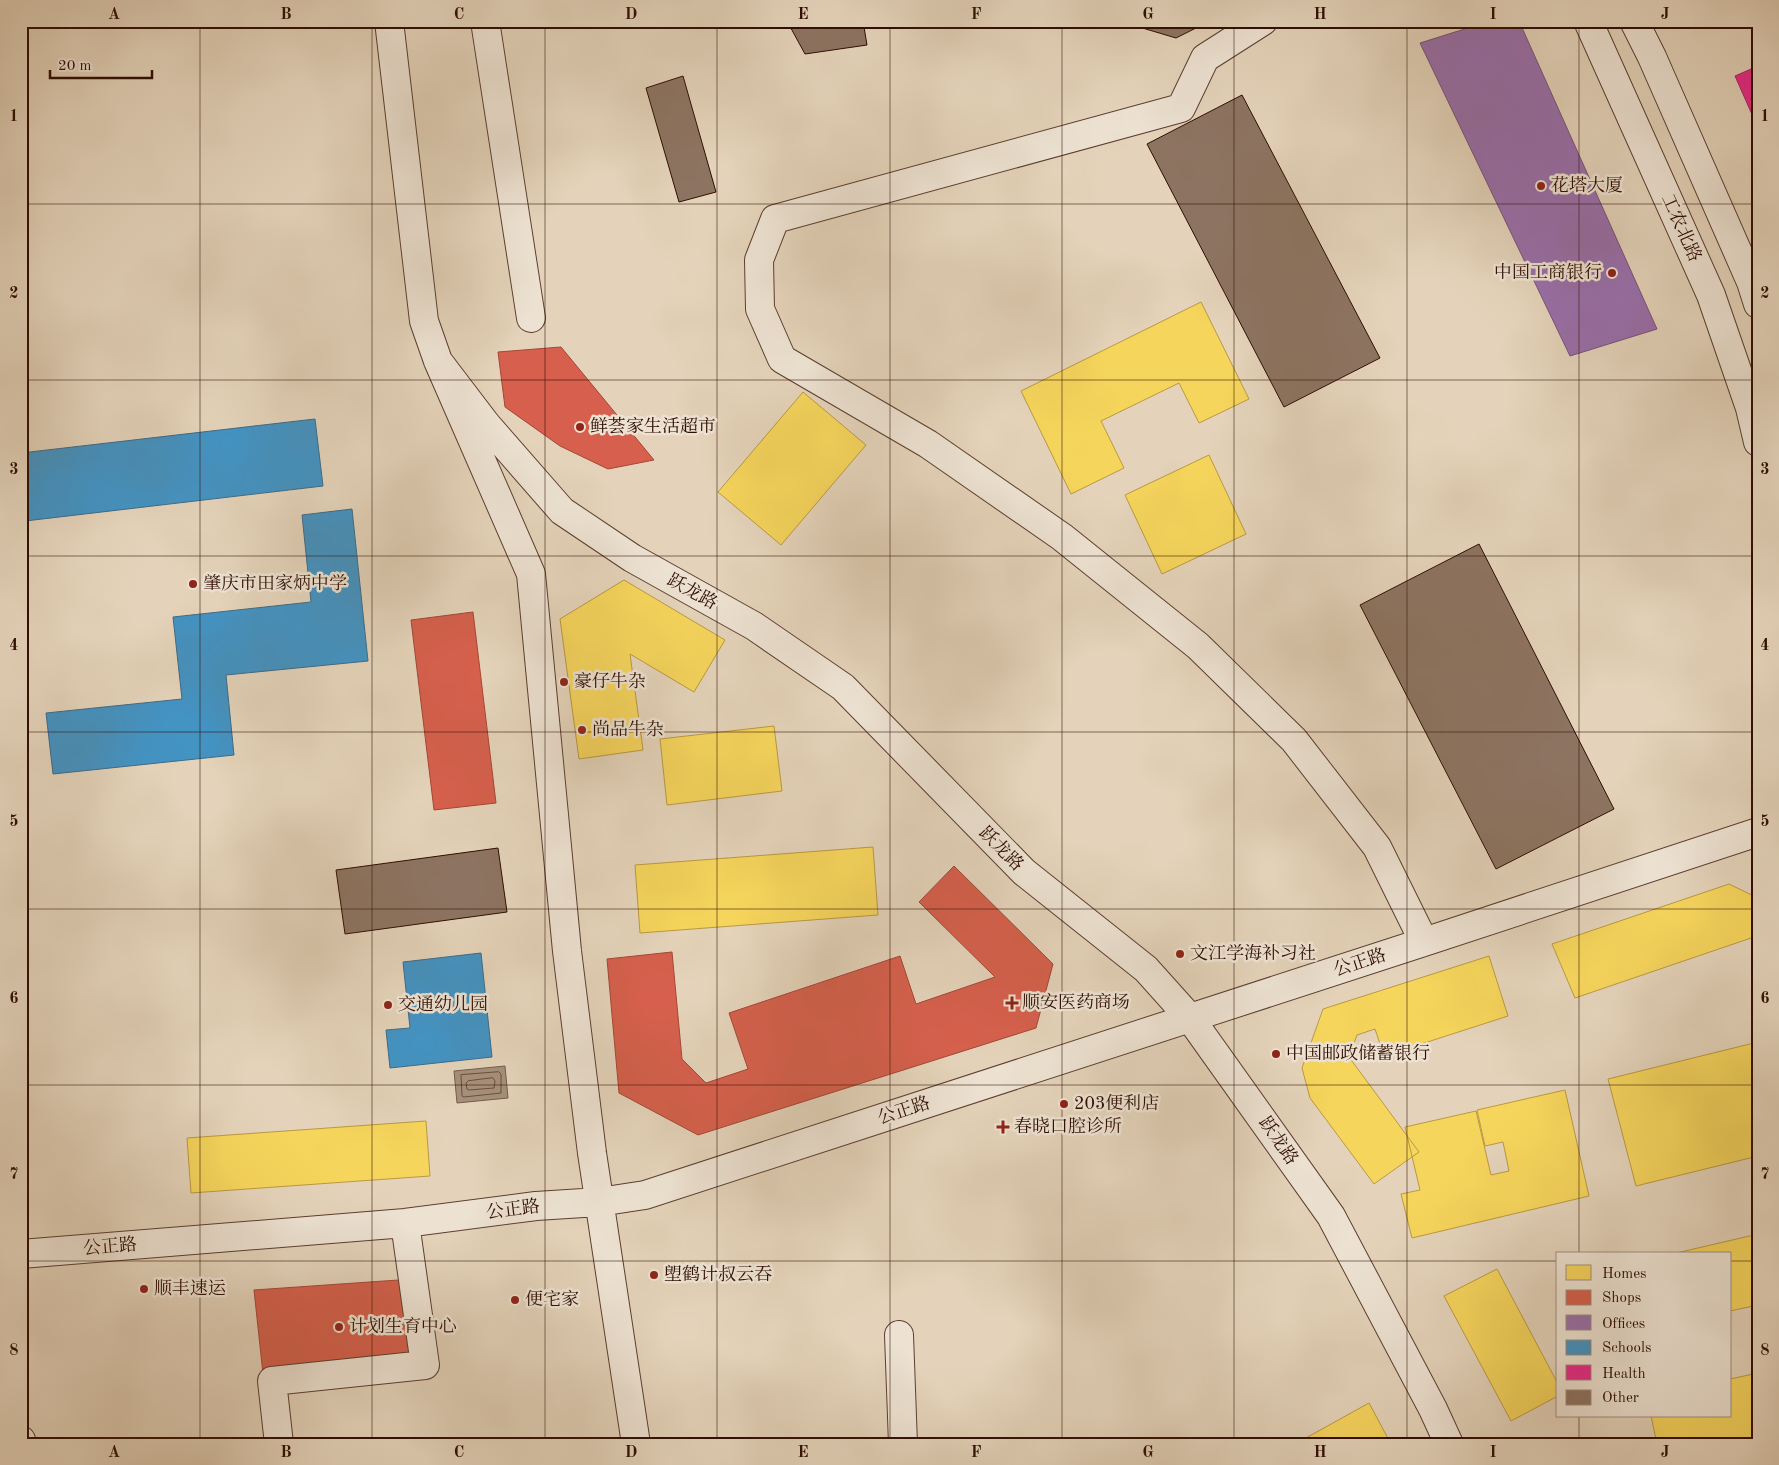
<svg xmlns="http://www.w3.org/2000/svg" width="1779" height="1465" font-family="'Old Standard TT','Noto Serif SC',serif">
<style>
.water{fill:#a6907b;stroke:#765c4b}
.homes{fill:#f6d55c;stroke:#ba9941}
.shops{fill:#d6604d;stroke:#a44736}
.offices{fill:#9970ab;stroke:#795278}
.schools{fill:#4393c3;stroke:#3d6b89}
.health{fill:#e7298a;stroke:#b02161}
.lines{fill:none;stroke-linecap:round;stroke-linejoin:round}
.shore{stroke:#6a4e3e;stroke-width:1}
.building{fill:#8d7462;stroke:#2e0d02}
.minor-casing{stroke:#5c3e30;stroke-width:30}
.minor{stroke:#ede2d2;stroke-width:28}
.grid{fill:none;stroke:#2e0d02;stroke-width:1;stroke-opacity:0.55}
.poi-dot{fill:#8f2418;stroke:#ede2d2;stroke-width:2}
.labels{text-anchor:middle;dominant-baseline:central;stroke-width:5;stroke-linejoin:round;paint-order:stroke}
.poi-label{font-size:18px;fill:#2e0d02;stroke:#ede2d2;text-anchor:start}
.street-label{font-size:18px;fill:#2e0d02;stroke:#ede2d2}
.neatline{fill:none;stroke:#2e0d02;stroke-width:2}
.grid-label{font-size:16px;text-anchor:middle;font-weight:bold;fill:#2e0d02}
</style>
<rect width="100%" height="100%" fill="#e4d3ba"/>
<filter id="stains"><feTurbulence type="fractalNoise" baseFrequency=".004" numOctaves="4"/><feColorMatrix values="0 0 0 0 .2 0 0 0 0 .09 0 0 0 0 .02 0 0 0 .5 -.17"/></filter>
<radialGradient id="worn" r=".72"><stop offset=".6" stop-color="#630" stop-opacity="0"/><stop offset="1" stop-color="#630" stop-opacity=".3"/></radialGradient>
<!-- water -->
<path class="water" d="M 505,1066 L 508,1098 L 457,1103 L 454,1071 Z"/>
<!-- homes -->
<path class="homes" d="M 1201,302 L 1249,399 L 1199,423 L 1179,383 L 1101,421 L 1124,468 L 1071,494 L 1021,391 Z
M 803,392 L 866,445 L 781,545 L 718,492 Z
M 1209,455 L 1246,534 L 1162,574 L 1125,495 Z
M 624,580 L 725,640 L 694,692 L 630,654 L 643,750 L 579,759 L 560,619 Z
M 774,726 L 782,791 L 667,805 L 660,739 Z
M 873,847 L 878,915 L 640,933 L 635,865 Z
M 1729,884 L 1758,898 L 1758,941 L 1751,938 L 1575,998 L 1552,944 Z
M 1489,956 L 1508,1016 L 1384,1056 L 1375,1029 L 1357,1035 L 1349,1057 L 1419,1152 L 1374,1184 L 1310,1098 L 1302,1068 L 1323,1009 Z
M 1758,1042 L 1758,1156 L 1636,1186 L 1608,1079 Z
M 1565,1090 L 1589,1196 L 1412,1238 L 1401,1194 L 1420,1190 L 1405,1127 L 1476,1111 L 1491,1175 L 1509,1171 L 1503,1142 L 1485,1146 L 1477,1110 Z
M 426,1121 L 430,1176 L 191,1193 L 187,1138 Z
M 1758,1234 L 1758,1305 L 1730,1311 L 1730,1254 L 1672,1254 Z
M 1497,1269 L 1558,1384 L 1558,1396 L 1511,1421 L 1444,1296 Z
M 1758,1373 L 1758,1441 L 1746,1444 L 1657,1444 L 1651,1416 L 1730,1416 L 1730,1379 Z
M 1369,1403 L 1391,1444 L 1295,1444 Z"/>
<!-- shops -->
<path class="shops" d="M 561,347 L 654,460 L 608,469 L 560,446 L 505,407 L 498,352 Z
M 473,612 L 496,803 L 434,810 L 411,620 Z
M 954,866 L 1053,964 L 1036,1028 L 698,1135 L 619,1093 L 607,959 L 672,952 L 682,1059 L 706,1083 L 748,1069 L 729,1013 L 900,956 L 916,1004 L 995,977 L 919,902 Z
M 413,1279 L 425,1365 L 263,1374 L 254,1290 Z"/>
<!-- offices -->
<path class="offices" d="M 1490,21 L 1519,21 L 1657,329 L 1570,356 L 1420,43 Z"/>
<!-- schools -->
<path class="schools" d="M 315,419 L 323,486 L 25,521 L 21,485 L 21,453 Z
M 352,509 L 368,661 L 226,675 L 234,755 L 53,774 L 46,713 L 182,699 L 173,617 L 311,602 L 302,515 Z
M 481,953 L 492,1057 L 390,1068 L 386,1030 L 410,1028 L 403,962 Z"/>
<!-- health -->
<path class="health" d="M 1758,66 L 1758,128 L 1735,76 Z"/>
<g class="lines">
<!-- shore -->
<path class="shore" d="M 499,1072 L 501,1074 L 501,1093 L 464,1097 L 462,1096 L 461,1075 Z
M 493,1078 L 495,1081 L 494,1088 L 469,1090 L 467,1089 L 466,1083 L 468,1081 Z"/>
</g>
<!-- building -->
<path class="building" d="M 787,21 L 863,21 L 867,45 L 805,54 Z
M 1128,21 L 1208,21 L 1208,22 L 1176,38 L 1129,24 Z
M 683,76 L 716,192 L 679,202 L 646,88 Z
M 1242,95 L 1380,358 L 1284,407 L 1147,144 Z
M 1479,544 L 1614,809 L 1496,869 L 1360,605 Z
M 498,848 L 507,912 L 345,934 L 336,870 Z"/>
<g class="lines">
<!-- minor casing -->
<g class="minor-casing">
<path id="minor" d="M 389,21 L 424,321 L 438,361 L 531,574 L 567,951 L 592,1153 L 636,1444
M 485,21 L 531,318
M 1263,21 L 1205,58 L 1181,108 L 775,219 L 759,260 L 760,309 L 782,359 L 928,444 L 1062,537 L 1198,646 L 1294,740 L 1377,847 L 1424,942
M 1588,21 L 1711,295 L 1750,408 L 1758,442
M 1634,21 L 1652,57 L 1751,282 L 1758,304
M 438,361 L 486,424 L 562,511 L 632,558 L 754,626 L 843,687 L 1024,872 L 1146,969 L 1190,1018 L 1331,1216 L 1433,1409 L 1449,1444
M 21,1254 L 405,1223 L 536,1206 L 599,1202 L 645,1195 L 1424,942 L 1758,832
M 899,1335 L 903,1444
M 21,1440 L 22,1444
M 279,1444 L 272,1381 L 425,1365 L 405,1223"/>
</g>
<!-- minor -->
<use href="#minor" class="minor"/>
</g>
<!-- grid -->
<path class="grid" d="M 200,21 L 200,1444M 372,21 L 372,1444M 545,21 L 545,1444M 717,21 L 717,1444M 890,21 L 890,1444M 1062,21 L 1062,1444M 1234,21 L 1234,1444M 1407,21 L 1407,1444M 1579,21 L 1579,1254M 21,204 L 1758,204M 21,380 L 1758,380M 21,556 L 1758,556M 21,732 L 1758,732M 21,909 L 1758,909M 21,1085 L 1758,1085M 21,1261 L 1558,1261M 1730,1261 L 1758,1261M 1579,1416 L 1579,1444"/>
<!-- markers -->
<g class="poi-dot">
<circle cx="1541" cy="186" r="5"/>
<circle cx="1612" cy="273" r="5"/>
<circle cx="580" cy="427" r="5"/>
<circle cx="193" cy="584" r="5"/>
<circle cx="564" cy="682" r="5"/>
<circle cx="582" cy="730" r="5"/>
<circle cx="1180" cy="954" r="5"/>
<path d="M1009.5 995.5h5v5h5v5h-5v5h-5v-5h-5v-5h5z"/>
<circle cx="388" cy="1005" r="5"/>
<circle cx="1276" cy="1054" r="5"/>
<circle cx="1064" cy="1104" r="5"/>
<path d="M1000.5 1119.5h5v5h5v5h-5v5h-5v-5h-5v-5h5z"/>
<circle cx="654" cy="1275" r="5"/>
<circle cx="144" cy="1289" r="5"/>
<circle cx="515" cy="1300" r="5"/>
<circle cx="339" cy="1327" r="5"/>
</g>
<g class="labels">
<!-- poi labels -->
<g class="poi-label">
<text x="1551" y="186">花塔大厦</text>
<text x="1602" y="273" text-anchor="end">中国工商银行</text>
<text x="590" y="427">鲜荟家生活超市</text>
<text x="203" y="584">肇庆市田家炳中学</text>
<text x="574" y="682">豪仔牛杂</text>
<text x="592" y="730">尚品牛杂</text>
<text x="1190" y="954">文江学海补习社</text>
<text x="1022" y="1003">顺安医药商场</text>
<text x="398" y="1005">交通幼儿园</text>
<text x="1286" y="1054">中国邮政储蓄银行</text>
<text x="1074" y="1104">203便利店</text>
<text x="1014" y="1127">春晓口腔诊所</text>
<text x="664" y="1275">塱鹤计叔云吞</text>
<text x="154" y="1289">顺丰速运</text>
<text x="525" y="1300">便宅家</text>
<text x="349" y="1327">计划生育中心</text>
</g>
<!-- street labels -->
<g class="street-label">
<text transform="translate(1681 228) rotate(66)">工农北路</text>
<text transform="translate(692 592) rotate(29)">跃龙路</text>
<text transform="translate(1001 849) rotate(45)">跃龙路</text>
<text transform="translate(1360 963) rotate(-18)">公正路</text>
<text transform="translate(904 1111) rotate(-18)">公正路</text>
<text transform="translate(1278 1141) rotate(55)">跃龙路</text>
<text transform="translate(513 1210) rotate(-7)">公正路</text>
<text transform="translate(110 1247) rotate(-5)">公正路</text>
</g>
</g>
<!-- margin -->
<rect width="1779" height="1465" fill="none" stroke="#e4d3ba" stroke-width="55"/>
<!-- legend -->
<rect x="1556" y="1252" width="175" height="165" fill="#ede2d2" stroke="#a18d7f"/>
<rect x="1566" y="1265" width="25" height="15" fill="#f6d55c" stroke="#a18d7f"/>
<text x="1602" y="1278" font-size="15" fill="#2e0d02">Homes</text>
<rect x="1566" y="1290" width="25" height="15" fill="#d6604d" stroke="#a18d7f"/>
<text x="1602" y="1302" font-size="15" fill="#2e0d02">Shops</text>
<rect x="1566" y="1315" width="25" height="15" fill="#9970ab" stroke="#a18d7f"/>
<text x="1602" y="1328" font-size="15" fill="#2e0d02">Offices</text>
<rect x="1566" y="1340" width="25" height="15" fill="#4393c3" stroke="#a18d7f"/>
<text x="1602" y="1352" font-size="15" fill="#2e0d02">Schools</text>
<rect x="1566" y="1365" width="25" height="15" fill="#e7298a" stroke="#a18d7f"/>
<text x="1602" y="1378" font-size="15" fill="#2e0d02">Health</text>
<rect x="1566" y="1390" width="25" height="15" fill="#8d7462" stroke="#a18d7f"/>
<text x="1602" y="1402" font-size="15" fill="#2e0d02">Other</text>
<!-- scale -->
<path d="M50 70v8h102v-8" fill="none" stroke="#2e0d02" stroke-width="2.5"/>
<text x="58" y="70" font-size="15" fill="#2e0d02" stroke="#ede2d2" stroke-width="4" paint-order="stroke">20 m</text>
<rect x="28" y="28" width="1724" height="1410" class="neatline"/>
<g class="grid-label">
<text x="114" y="19">A</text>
<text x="286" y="19">B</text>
<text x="459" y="19">C</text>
<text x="631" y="19">D</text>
<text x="803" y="19">E</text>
<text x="976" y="19">F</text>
<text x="1148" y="19">G</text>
<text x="1320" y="19">H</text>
<text x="1493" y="19">I</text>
<text x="1665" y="19">J</text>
<text x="14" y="121">1</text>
<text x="1765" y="121">1</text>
<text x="14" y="298">2</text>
<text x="1765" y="298">2</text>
<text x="14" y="474">3</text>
<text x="1765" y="474">3</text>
<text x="14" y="650">4</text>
<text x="1765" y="650">4</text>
<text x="14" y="826">5</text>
<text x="1765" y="826">5</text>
<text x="14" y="1003">6</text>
<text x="1765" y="1003">6</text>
<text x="14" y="1179">7</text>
<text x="1765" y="1179">7</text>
<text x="14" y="1355">8</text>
<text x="1765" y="1355">8</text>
<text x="114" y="1457">A</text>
<text x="286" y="1457">B</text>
<text x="459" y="1457">C</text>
<text x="631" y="1457">D</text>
<text x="803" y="1457">E</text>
<text x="976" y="1457">F</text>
<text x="1148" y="1457">G</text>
<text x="1320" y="1457">H</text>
<text x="1493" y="1457">I</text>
<text x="1665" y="1457">J</text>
</g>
<rect width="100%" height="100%" filter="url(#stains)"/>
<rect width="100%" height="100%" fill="url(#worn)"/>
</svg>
